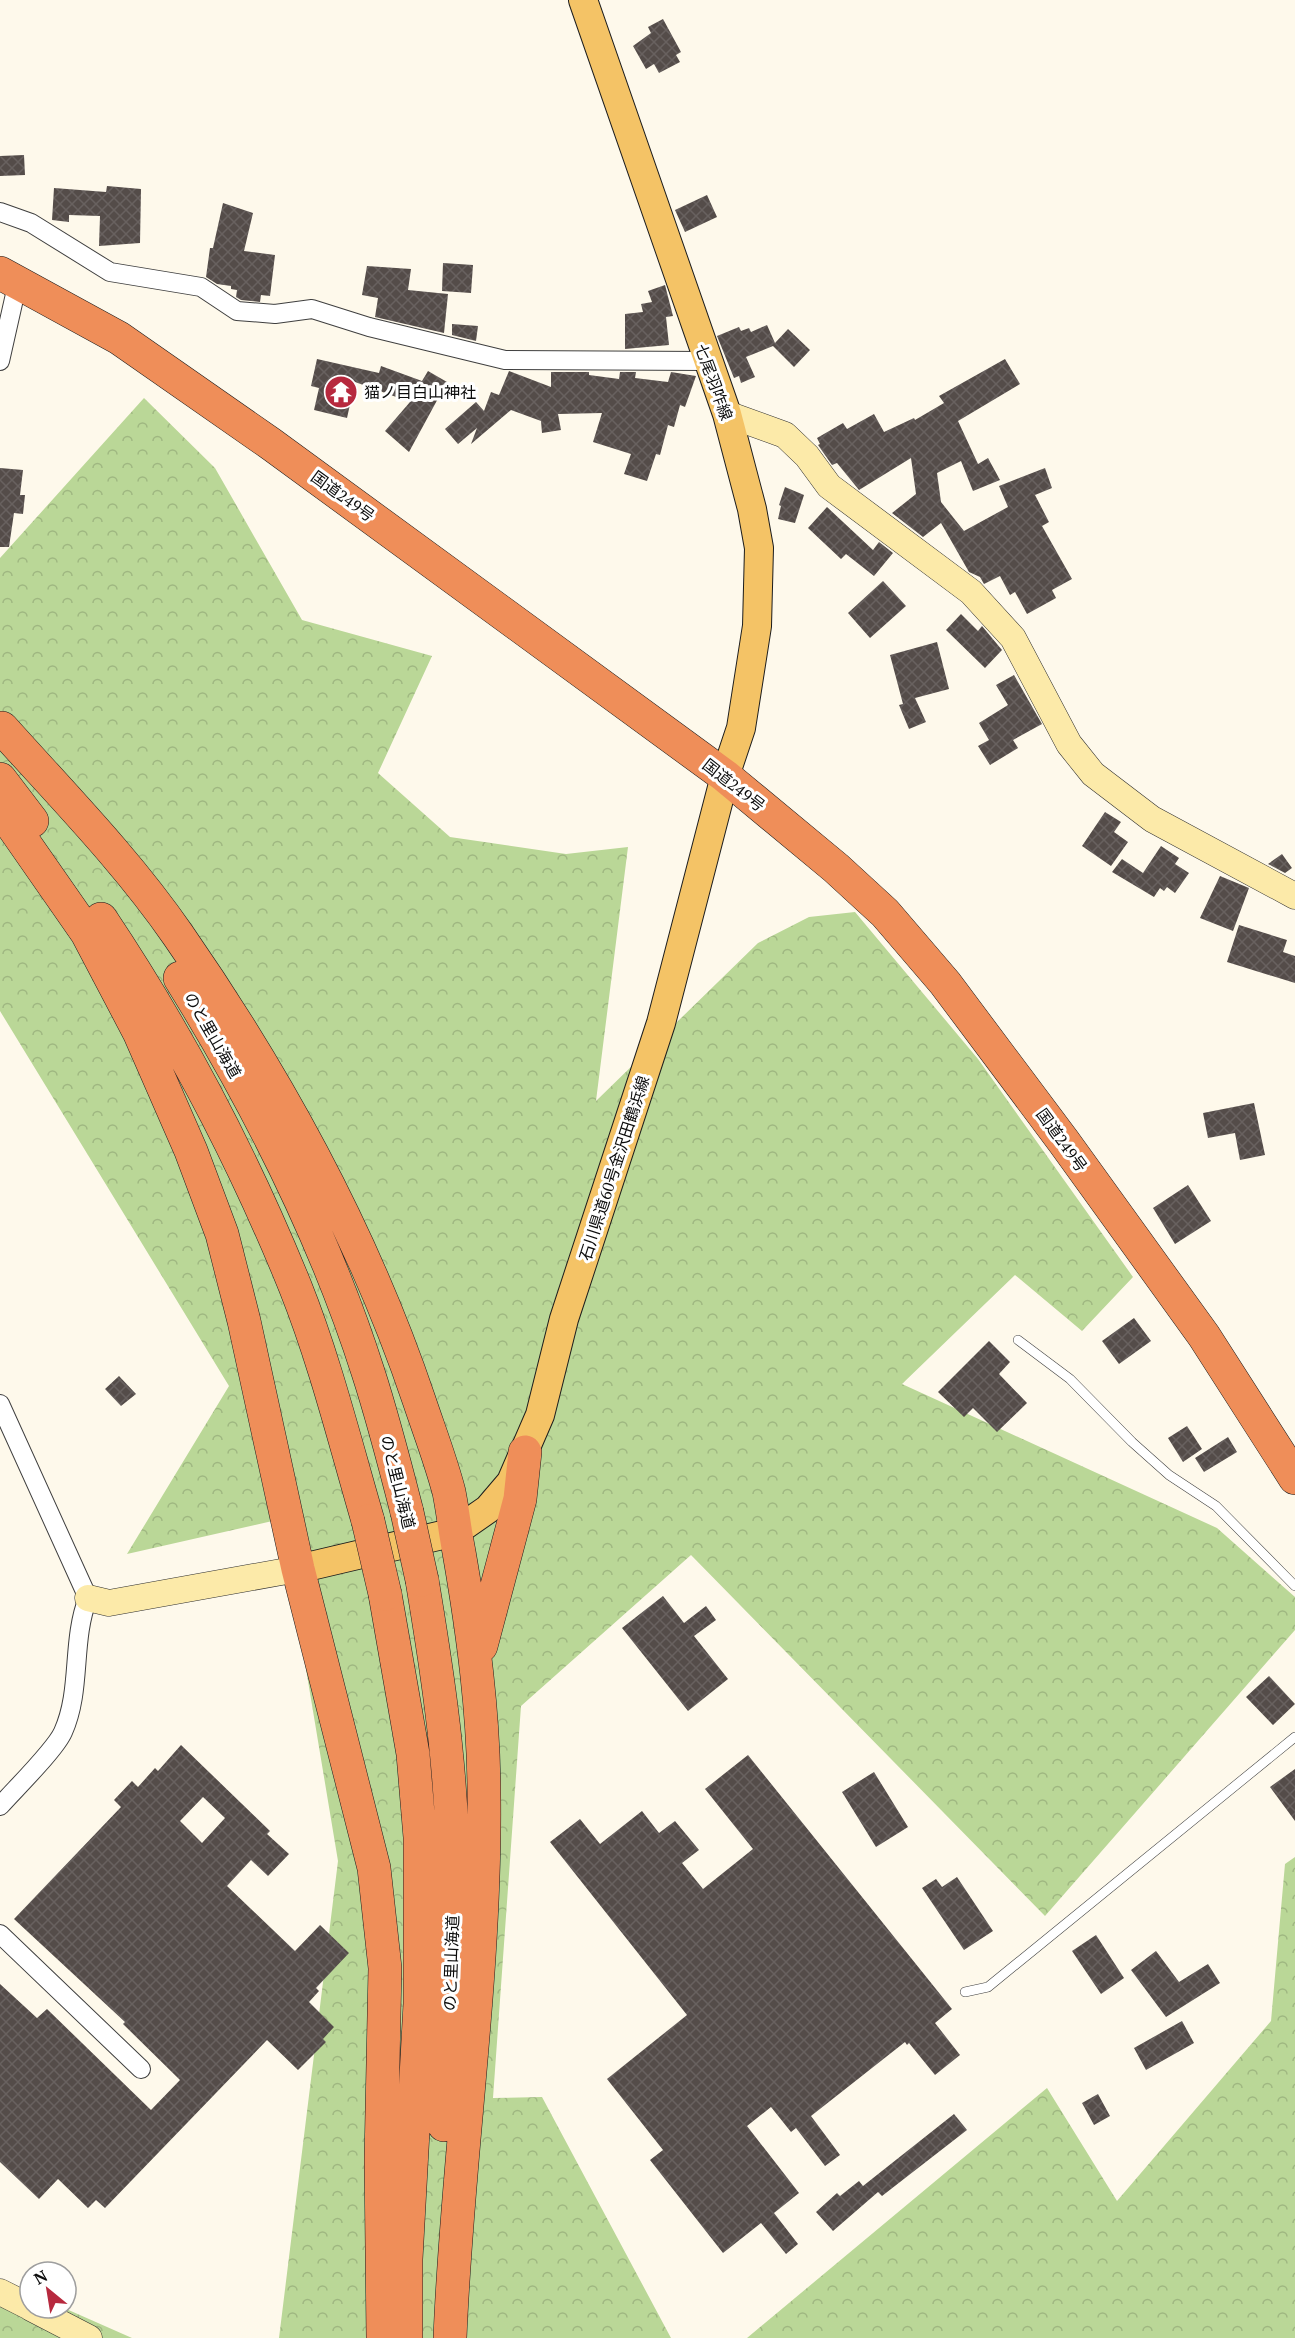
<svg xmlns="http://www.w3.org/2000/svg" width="1295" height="2338" font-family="'PT Serif','Noto Sans JP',serif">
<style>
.forest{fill:url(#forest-crowns)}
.building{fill:url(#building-cross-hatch);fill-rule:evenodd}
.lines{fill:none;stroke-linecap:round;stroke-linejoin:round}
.lane-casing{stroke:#3f3f3f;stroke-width:10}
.street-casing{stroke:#3f3f3f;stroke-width:20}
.secondary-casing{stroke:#2e2e2e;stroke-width:27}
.primary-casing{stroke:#1d1d1d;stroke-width:30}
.highway-casing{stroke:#1d1d1d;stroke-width:34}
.lane{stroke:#fff;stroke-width:9}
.street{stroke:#fff;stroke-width:18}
.secondary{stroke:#fceaa9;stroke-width:26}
.primary{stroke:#f4c366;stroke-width:28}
.highway{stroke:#ef8e59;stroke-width:33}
.highway-bridge-casing{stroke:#1d1d1d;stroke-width:34;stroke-linecap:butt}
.highway-bridge{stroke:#ef8e59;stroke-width:33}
.labels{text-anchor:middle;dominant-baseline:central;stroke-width:6;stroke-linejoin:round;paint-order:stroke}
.street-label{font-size:16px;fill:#0c0c0c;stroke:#fff}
.poi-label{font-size:16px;fill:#0c0c0c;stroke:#fff;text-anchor:start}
</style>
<defs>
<pattern id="forest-crowns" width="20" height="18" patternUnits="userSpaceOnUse" patternTransform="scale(1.5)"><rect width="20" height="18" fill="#bad797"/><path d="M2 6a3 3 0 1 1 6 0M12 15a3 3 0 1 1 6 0" fill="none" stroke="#9fb781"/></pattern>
<pattern id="building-cross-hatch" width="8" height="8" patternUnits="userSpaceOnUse" patternTransform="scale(1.5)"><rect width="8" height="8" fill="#544c49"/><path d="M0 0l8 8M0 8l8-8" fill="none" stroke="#68615f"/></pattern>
</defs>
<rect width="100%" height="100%" fill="#fef9eb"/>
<!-- forest -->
<path class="forest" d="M 144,398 L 215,468 L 302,620 L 432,656 L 378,773 L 450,837 L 566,854 L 628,847 L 596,1101 L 758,943 L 809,917 L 855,912 L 978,1059 L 1133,1277 L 1082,1331 L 1015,1275 L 902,1384 L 1217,1528 L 1295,1597 L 1295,1630 L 1045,1916 L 691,1555 L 521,1706 L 493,2098 L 542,2097 L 671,2338 L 279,2338 L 338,1861 L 281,1519 L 127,1554 L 229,1386 L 0,1011 L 0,558 Z
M 1295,1857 L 1295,2338 L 747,2338 L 1047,2088 L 1117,2201 L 1271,2021 L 1285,1864 Z
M 0,2280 L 30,2308 L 64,2308 L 132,2338 L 0,2338 Z"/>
<!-- building -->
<path class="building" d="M 663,19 L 681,52 L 676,55 L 680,62 L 659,73 L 654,64 L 646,69 L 633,46 L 651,33 L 648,27 Z
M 24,155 L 25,175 L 0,176 L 0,156 Z
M 107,186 L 141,189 L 140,243 L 99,246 L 100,216 L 69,215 L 69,222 L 52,220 L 54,188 L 106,192 Z
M 707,195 L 717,217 L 685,232 L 675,210 Z
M 223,203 L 253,213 L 244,251 L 275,255 L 270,296 L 261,295 L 260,302 L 241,300 L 236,297 L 237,290 L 231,289 L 231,286 L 217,284 L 206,277 L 210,248 L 213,248 Z
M 443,263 L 473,265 L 471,293 L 442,291 Z
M 367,266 L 411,269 L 408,290 L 448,294 L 444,333 L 375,317 L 378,298 L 362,295 Z
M 665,285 L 673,316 L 666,317 L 669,345 L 625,349 L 625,314 L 643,312 L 641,304 L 652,302 L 648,291 Z
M 452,324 L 478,326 L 476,341 L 452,335 Z
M 767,325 L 775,343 L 788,329 L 810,350 L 794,367 L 773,346 L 746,357 L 755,377 L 741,383 L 739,376 L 734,378 L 717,336 L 739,327 L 741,331 L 749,328 L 751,332 Z
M 317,359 L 379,373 L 381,366 L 422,381 L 428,371 L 447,382 L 409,452 L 385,431 L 410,402 L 355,382 L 347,418 L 314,410 L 319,388 L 311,386 Z
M 1005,359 L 1020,384 L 958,421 L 978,464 L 988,458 L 1000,480 L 973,491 L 961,461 L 937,473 L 941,502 L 964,531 L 1008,507 L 999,486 L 1045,468 L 1052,488 L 1035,495 L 1049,522 L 1042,526 L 1072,579 L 1052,590 L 1056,598 L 1027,614 L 1015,592 L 1010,595 L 1000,576 L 984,584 L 980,577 L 969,572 L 941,523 L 923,537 L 892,513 L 916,494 L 911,458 L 859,490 L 837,463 L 832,465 L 818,445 L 820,444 L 817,438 L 843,423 L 847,429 L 874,414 L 884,432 L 914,418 L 915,420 L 944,403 L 939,396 Z
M 509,371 L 551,387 L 551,372 L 589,372 L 589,375 L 619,379 L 620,372 L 636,372 L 635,378 L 668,382 L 671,372 L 696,376 L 685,407 L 680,405 L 674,427 L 668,425 L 660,455 L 656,454 L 647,481 L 624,474 L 631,454 L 593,442 L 602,413 L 558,414 L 561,430 L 542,433 L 541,421 L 511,410 L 471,444 L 477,428 L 458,444 L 445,429 L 476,402 L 484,411 L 491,392 L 499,395 Z
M 0,468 L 23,470 L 20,495 L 25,495 L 23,514 L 14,513 L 9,547 L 0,547 Z
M 785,487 L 804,495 L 795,523 L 778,519 L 781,506 L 779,505 Z
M 827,507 L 873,550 L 879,542 L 893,553 L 874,576 L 846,554 L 841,559 L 808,528 Z
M 883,581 L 906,606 L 870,638 L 848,613 Z
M 961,614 L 978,631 L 982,626 L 1002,650 L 985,668 L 946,630 Z
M 937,642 L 949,689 L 915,698 L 926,722 L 909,729 L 899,705 L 903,704 L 890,655 Z
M 1014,675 L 1042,724 L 1013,740 L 1018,748 L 990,765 L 978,746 L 989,740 L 979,723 L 1008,705 L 996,685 Z
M 1105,812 L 1121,822 L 1114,832 L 1128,842 L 1111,866 L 1082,846 Z
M 1161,846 L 1179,858 L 1175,864 L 1189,873 L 1175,893 L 1167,887 L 1164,891 L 1160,888 L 1154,897 L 1112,872 L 1122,859 L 1143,873 Z
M 1282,854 L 1292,868 L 1285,873 L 1268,864 Z
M 1220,876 L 1249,888 L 1233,931 L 1200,918 Z
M 1239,925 L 1287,940 L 1283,952 L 1295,956 L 1295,983 L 1227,962 Z
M 1254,1103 L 1265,1155 L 1240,1160 L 1235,1133 L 1208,1138 L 1203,1113 Z
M 1188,1185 L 1211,1221 L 1175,1244 L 1153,1208 Z
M 1134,1318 L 1151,1341 L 1119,1364 L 1102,1341 Z
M 989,1341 L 1010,1362 L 999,1374 L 1027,1403 L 997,1432 L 973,1408 L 964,1417 L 938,1392 Z
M 119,1376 L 136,1394 L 121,1406 L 105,1389 Z
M 1187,1426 L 1202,1449 L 1183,1462 L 1168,1438 Z
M 1228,1437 L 1237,1452 L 1204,1472 L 1195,1458 Z
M 663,1596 L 684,1623 L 706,1606 L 716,1620 L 694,1636 L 728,1679 L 688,1711 L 622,1628 Z
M 1269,1676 L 1295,1704 L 1273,1725 L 1246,1697 Z
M 181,1745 L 270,1831 L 267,1834 L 289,1854 L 268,1876 L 251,1860 L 227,1886 L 295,1951 L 320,1925 L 349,1953 L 316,1988 L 319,1991 L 309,2002 L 334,2027 L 323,2039 L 326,2042 L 298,2070 L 267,2040 L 105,2208 L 96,2200 L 88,2208 L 58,2179 L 39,2199 L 0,2162 L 0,1984 L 37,2018 L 47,2009 L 151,2110 L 180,2080 L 123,2024 L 125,2022 L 14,1919 L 121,1807 L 114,1800 L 132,1781 L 138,1787 L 155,1768 L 158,1771 ZM 203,1797 L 225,1818 L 202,1843 L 180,1821 Z
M 748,1755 L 952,2009 L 935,2023 L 960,2055 L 935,2075 L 909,2043 L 907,2045 L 905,2042 L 811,2116 L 840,2155 L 825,2166 L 796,2128 L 791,2132 L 771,2107 L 747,2126 L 799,2193 L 774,2213 L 798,2244 L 786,2254 L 761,2223 L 723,2253 L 650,2160 L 663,2150 L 607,2079 L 687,2015 L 550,1842 L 580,1819 L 600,1844 L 642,1811 L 659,1833 L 675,1821 L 699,1850 L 682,1863 L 703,1889 L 753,1849 L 705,1789 Z
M 1295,1769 L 1295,1821 L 1270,1787 Z
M 874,1772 L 908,1827 L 876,1847 L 842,1792 Z
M 957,1877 L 993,1931 L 964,1950 L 922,1888 L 936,1879 L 942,1887 Z
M 1096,1935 L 1124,1978 L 1101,1994 L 1072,1951 Z
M 1156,1951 L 1179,1982 L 1208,1964 L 1220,1983 L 1166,2017 L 1131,1970 Z
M 1182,2021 L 1194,2043 L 1146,2070 L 1134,2048 Z
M 1098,2094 L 1110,2116 L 1094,2125 L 1082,2103 Z
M 954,2114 L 967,2130 L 882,2196 L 878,2192 L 833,2231 L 816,2212 L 837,2193 L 840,2196 L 859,2181 L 863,2186 Z"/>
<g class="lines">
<!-- lane casing -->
<g class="lane-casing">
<path id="lane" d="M 1018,1340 L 1070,1379 L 1132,1442 L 1169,1475 L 1216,1506 L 1295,1586
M 965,1992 L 988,1987 L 1295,1737"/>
</g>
<!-- street casing -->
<g class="street-casing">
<path id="street" d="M 0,212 L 31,223 L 110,272 L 201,287 L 237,311 L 275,314 L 312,309 L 369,327 L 505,360 L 706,361
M 0,361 L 18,281
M 0,1404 L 88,1598 C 71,1641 82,1690 63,1732 C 55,1750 15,1789 0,1806
M 0,1934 L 141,2069"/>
</g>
<!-- secondary casing -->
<g class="secondary-casing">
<path id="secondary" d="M 727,414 L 785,435 L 807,456 L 829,486 L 971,592 L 1013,638 L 1069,744 L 1093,774 L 1152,819 L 1295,896
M 88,1598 L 109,1603 L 298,1569
M 0,2292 L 30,2307
M 31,2308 L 89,2338"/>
</g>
<!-- primary casing -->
<g class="primary-casing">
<path id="primary" d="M 298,1569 L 455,1532 L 488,1509 L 511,1482 L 540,1415 L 564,1319 L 661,1023 L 725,776 L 741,728 L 757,626 L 759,548 L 752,509 L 727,414 L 583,0"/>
</g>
<!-- highway casing -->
<g class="highway-casing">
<path id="highway" d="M 0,273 L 119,338 L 271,444 L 725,776 L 836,868 L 885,913 L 945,983 L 1064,1142 L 1204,1336 L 1295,1478
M 2,728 C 62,795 127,861 178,935 C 278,1079 363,1234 419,1400 C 429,1430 441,1461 449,1492 C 453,1512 455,1532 459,1552 C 473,1633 484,1714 484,1796 C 486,1978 457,2157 450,2338
M 0,779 L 32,821
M 0,808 L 87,933 L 139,1032 L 191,1151 L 222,1234 L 244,1321 L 298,1569 L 374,1868 L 385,1968 L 381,2159 L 383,2338
M 101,919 C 178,1034 243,1158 295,1286 C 325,1361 345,1442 368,1521
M 180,978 C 256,1101 324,1234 368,1372 C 383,1418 395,1465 407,1512
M 422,1580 C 436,1664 449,1749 452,1834 C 455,1931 449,2028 444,2125
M 385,1594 L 413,1754 L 420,1837 L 420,2004 L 406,2259 L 406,2338
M 481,1646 L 520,1499 L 525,1452"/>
</g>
<!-- lane -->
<use href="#lane" class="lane"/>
<!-- street -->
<use href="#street" class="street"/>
<!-- secondary -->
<use href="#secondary" class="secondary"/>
<!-- primary -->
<use href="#primary" class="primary"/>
<!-- highway -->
<use href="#highway" class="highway"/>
<!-- highway-bridge casing -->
<g class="highway-bridge-casing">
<path id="highway-bridge" d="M 407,1512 L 422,1580
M 368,1521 L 385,1594"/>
</g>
<!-- highway-bridge -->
<use href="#highway-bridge" class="highway-bridge"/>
</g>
<!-- icons -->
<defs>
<g id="temple-disc" transform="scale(1.725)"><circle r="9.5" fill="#b7293e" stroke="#fff"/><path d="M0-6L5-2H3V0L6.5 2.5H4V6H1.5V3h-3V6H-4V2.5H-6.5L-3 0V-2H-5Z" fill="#fff"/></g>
</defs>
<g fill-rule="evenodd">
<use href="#temple-disc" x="341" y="392"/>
</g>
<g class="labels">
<!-- street labels -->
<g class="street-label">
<text transform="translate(714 382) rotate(70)">七尾羽咋線</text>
<text transform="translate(343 496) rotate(36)">国道249号</text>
<text transform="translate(734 785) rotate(38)">国道249号</text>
<text transform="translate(213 1035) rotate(60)">のと里山海道</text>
<text transform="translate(1062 1140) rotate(54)">国道249号</text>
<text transform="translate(614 1168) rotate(-72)">石川県道60号金沢田鶴浜線</text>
<text transform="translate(398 1482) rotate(76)">のと里山海道</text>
<text transform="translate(451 1963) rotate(-88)">のと里山海道</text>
</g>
<!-- poi labels -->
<g class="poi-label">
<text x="364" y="392">猫ノ目白山神社</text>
</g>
</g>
<!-- north arrow -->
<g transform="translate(48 2290) rotate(330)"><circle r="28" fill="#ffffff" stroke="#9e9e9e" stroke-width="1.5"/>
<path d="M0-4.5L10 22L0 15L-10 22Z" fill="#b7293e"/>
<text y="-9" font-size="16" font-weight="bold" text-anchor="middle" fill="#0c0c0c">N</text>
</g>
</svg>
